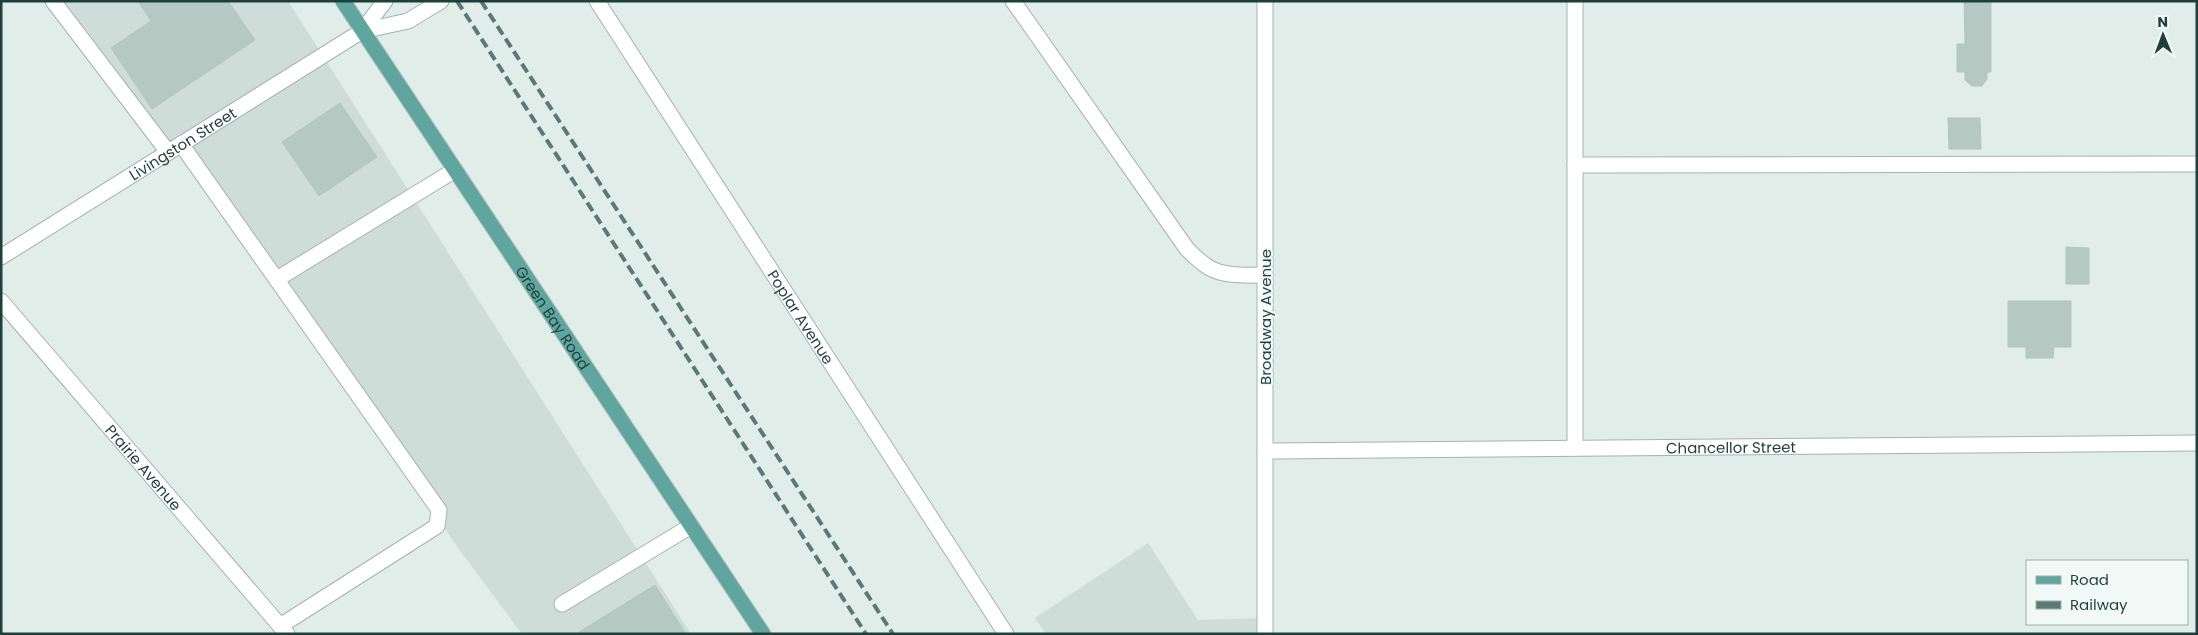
<svg xmlns="http://www.w3.org/2000/svg" width="2198" height="635" font-family="Poppins,sans-serif">
<style>
.built{fill:#ceddd8}
.building{fill:#b5c8c2;stroke:#b2c7c1}
.lines{fill:none;stroke-linecap:round;stroke-linejoin:round}
.minor-casing{stroke:#a2b5b1;stroke-width:17}
.major-casing{stroke:#c0c9c8;stroke-width:17}
.minor{stroke:#fff;stroke-width:15}
.major{stroke:#60a69f;stroke-width:15}
.rail{stroke:#597a77;stroke-width:4;stroke-dasharray:10 5;stroke-linecap:butt}
.labels{text-anchor:middle;dominant-baseline:central;stroke-width:4;stroke-linejoin:round;paint-order:stroke}
.street-label{font-size:15px;fill:#1f3f3b;stroke:#f1f9f6}
</style>
<rect width="100%" height="100%" fill="#e0ede9"/>
<!-- built -->
<path class="built" d="M 48,1 L 288,1 L 691,634 L 522,634 L 461,552 L 177,140 L 160,150 Z
M 1148,543 L 1198,620 L 1261,618 L 1261,634 L 1046,634 L 1035,618 Z"/>
<!-- building -->
<path class="building" d="M 138,1 L 228,1 L 255,40 L 152,109 L 111,48 L 151,21 Z
M 1964,1 L 1991,1 L 1991,72 L 1987,72 L 1987,79 L 1982,86 L 1972,86 L 1965,80 L 1965,72 L 1957,72 L 1957,44 L 1965,44 Z
M 340,103 L 377,157 L 319,196 L 282,142 Z
M 1948,118 L 1980,118 L 1981,149 L 1949,149 Z
M 2066,247 L 2089,248 L 2089,284 L 2066,284 Z
M 2008,301 L 2071,301 L 2071,347 L 2054,347 L 2053,358 L 2026,358 L 2026,347 L 2008,347 Z
M 655,585 L 686,634 L 580,634 L 579,632 Z"/>
<g class="lines">
<!-- minor casing -->
<g class="minor-casing">
<g id="minor">
<path d="M 53,1 L 168,152"/>
<path id="s1" d="M 597,1 L 1006,634"/>
<path d="M 1013,1 L 1187,249 C 1193,255 1200,262 1208,267 C 1224,277 1247,275 1265,275"/>
<path d="M 1265,1 L 1265,634"/>
<path d="M 362,31 L 385,1"/>
<path d="M 181,144 L 439,510 L 437,526 L 280,626"/>
<path d="M 1575,165 L 2197,164"/>
<path id="s2" d="M 1,257 L 362,31 L 408,21 L 441,1"/>
<path d="M 277,279 L 455,170"/>
<path id="s3" d="M 1,301 L 287,634"/>
<path d="M 1575,448 L 1575,1"/>
<path id="s4" d="M 1265,451 L 2197,443"/>
<path d="M 562,604 L 691,526"/>
</g>
</g>
<!-- major casing -->
<g class="major-casing">
<g id="major">
<path id="s5" d="M 343,1 L 763,634"/>
</g>
</g>
<!-- minor -->
<use href="#minor" class="minor"/>
<!-- major -->
<use href="#major" class="major"/>
<!-- rail -->
<path class="rail" d="M 457,1 L 866,634
M 481,1 L 893,634"/>
</g>
<g class="labels">
<!-- street labels -->
<g class="street-label">
<text stroke="none"><textPath href="#s2" startOffset="214">Livingston Street</textPath></text>
<text stroke="none"><textPath href="#s5" startOffset="380">Green Bay Road</textPath></text>
<text transform="translate(1265 317) rotate(-90)">Broadway Avenue</text>
<text stroke="none"><textPath href="#s1" startOffset="376">Poplar Avenue</textPath></text>
<text stroke="none"><textPath href="#s4" startOffset="466">Chancellor Street</textPath></text>
<text stroke="none"><textPath href="#s3" startOffset="219">Prairie Avenue</textPath></text>
</g>
</g>
<!-- border -->
<rect width="2198" height="635" fill="none" stroke="#1f3f3b" stroke-width="5"/>
<!-- legend -->
<rect x="2026" y="560" width="162" height="65" fill="#f1f9f6" stroke="#9dafab"/>
<rect x="2036" y="576" width="25" height="8" fill="#60a69f" stroke="#9dafab"/>
<text x="2070" y="585" font-size="15" fill="#1f3f3b">Road</text>
<rect x="2036" y="601" width="25" height="8" fill="#597a77" stroke="#9dafab"/>
<text x="2070" y="610" font-size="15" fill="#1f3f3b">Railway</text>
<!-- north arrow -->
<g transform="translate(2163 35) rotate(359)" stroke="#f1f9f6" stroke-width="4" paint-order="stroke">
<path d="M0-4L9 19L0 12L-9 19Z" fill="#1f3f3b"/>
<text y="-8" font-size="14" font-weight="bold" text-anchor="middle" fill="#1f3f3b">N</text>
</g>
</svg>
